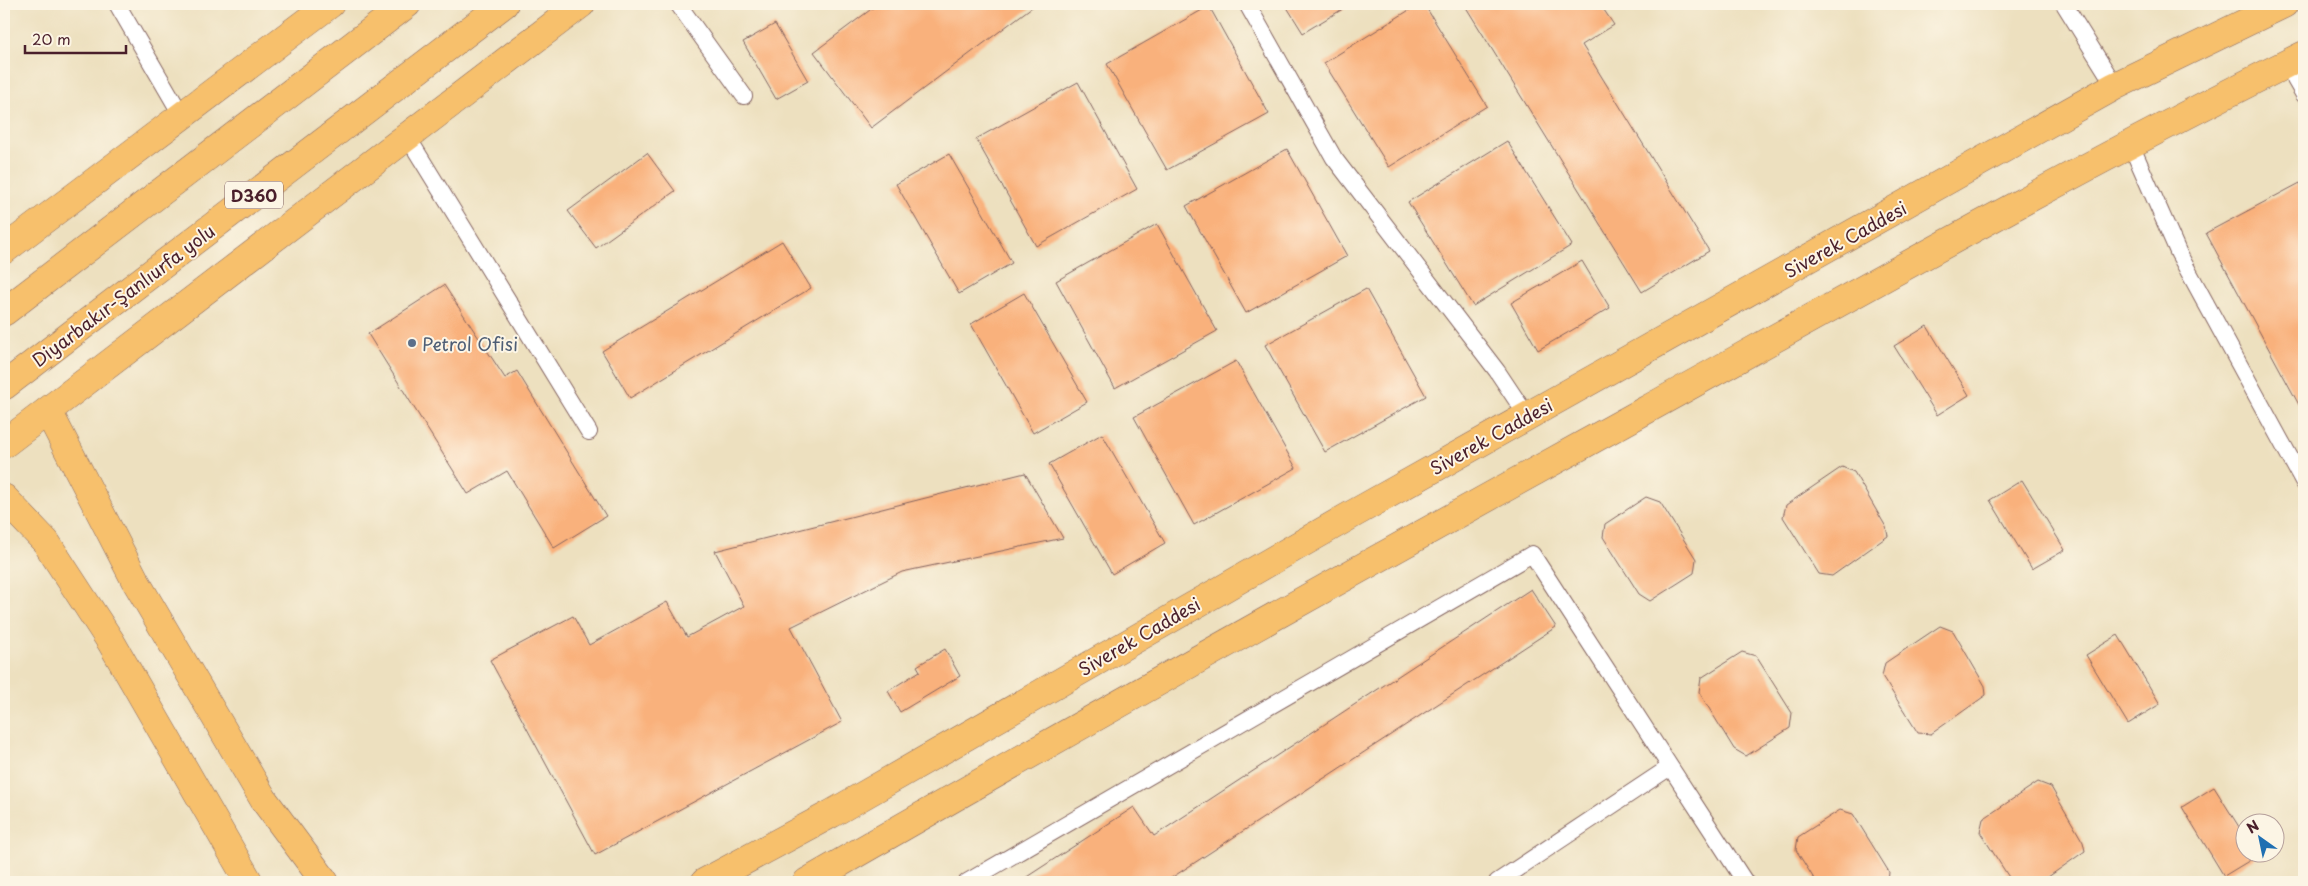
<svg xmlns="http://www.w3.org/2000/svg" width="2308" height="886" font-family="'Playpen Sans',sans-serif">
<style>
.building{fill:#f9b17c}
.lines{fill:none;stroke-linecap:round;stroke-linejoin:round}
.lane-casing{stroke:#83635f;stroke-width:18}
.primary-casing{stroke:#83635f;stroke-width:29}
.highway-casing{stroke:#83635f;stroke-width:29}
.lane{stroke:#fff;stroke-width:16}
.primary{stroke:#f7c06c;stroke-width:28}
.highway{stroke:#f7c06c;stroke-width:28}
.service-dot{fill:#5c6f8a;stroke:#fcf5e5;stroke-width:2}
.labels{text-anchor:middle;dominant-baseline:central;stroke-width:4;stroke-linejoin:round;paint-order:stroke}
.shield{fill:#fcf5e5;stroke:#7f5f63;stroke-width:1}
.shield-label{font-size:16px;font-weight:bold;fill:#4a1f2b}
.street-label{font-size:18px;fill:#4a1f2b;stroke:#fcf5e5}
.service-label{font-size:18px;fill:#4e5e75;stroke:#fcf5e5;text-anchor:start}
</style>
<rect width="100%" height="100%" fill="#fcf5e5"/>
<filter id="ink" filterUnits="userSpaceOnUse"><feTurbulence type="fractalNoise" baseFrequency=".02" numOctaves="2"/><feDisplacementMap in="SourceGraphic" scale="10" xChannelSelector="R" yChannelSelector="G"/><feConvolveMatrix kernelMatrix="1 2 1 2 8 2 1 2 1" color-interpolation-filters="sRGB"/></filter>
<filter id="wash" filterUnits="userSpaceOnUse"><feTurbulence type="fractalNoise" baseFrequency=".0096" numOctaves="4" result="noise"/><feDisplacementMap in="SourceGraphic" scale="20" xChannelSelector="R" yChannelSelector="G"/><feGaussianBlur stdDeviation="1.12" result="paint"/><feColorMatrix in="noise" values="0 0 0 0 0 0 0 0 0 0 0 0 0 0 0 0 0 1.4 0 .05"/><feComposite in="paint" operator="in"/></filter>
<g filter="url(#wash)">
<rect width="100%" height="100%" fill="#ede0bf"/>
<g id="blocks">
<!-- building -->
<path class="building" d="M 878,4 L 1036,4 L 871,128 L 814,52 Z
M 1285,4 L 1351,4 L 1303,33 Z
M 1419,4 L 1424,4 L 1487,106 L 1389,167 L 1324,63 Z
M 1464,4 L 1600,4 L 1614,25 L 1582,45 L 1709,251 L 1642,292 Z
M 1209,6 L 1269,114 L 1167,170 L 1107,64 Z
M 775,24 L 808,81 L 776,99 L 743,42 Z
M 1078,82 L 1137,189 L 1036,246 L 976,139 Z
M 1507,141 L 1572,245 L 1473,306 L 1408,202 Z
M 1287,149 L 1347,256 L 1246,313 L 1186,206 Z
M 647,153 L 675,191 L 596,248 L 568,211 Z
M 949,154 L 1012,263 L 959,294 L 896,184 Z
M 2300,183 L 2304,190 L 2304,414 L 2206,233 Z
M 1157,224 L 1217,331 L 1115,388 L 1056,281 Z
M 782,241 L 811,288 L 630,398 L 602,351 Z
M 1582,261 L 1610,308 L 1538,350 L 1511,303 Z
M 444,285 L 505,378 L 517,371 L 606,516 L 554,548 L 507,471 L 468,494 L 368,334 Z
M 1366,289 L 1426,396 L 1325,452 L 1265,345 Z
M 1024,293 L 1087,402 L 1033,433 L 971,324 Z
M 1927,326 L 1969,395 L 1937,415 L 1894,346 Z
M 1236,361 L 1296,468 L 1194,525 L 1134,417 Z
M 1102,434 L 1165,543 L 1112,574 L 1049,464 Z
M 1842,467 L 1854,472 L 1886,527 L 1888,536 L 1832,576 L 1819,574 L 1783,517 L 1786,505 Z
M 1025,473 L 1063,538 L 902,572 L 791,627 L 842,722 L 595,855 L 490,660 L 573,616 L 589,645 L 667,602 L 687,637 L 744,606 L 715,551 Z
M 2022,480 L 2065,550 L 2032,569 L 1990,500 Z
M 1646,497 L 1660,502 L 1696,559 L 1694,573 L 1650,601 L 1639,594 L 1603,537 L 1605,524 Z
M 1531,589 L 1556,627 L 1165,882 L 1019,882 L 1134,807 L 1154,836 Z
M 1940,626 L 1953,631 L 1985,686 L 1986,695 L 1931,734 L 1918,733 L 1882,676 L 1885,663 Z
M 2118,635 L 2160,704 L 2128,724 L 2086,655 Z
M 945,649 L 960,676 L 900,712 L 888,691 L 920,671 L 917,666 Z
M 1742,652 L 1756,656 L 1792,713 L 1790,728 L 1746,756 L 1734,749 L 1699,692 L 1701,678 Z
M 2038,782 L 2051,787 L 2083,842 L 2085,851 L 2041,882 L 2012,882 L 1980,832 L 1983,819 Z
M 2214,787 L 2246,838 L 2246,854 L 2255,854 L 2257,856 L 2224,876 L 2182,807 Z
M 1840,810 L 1853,814 L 1889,872 L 1888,882 L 1816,882 L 1796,850 L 1798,837 Z"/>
</g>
</g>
<g filter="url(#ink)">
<use href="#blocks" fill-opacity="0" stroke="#83635f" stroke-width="1"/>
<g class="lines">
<!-- lane casing -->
<g class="lane-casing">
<path id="lane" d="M 117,4 L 182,116
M 678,4 L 744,96
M 1247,4 L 1334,158 L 1497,371 L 1527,416
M 2064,4 L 2115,86
M 2286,64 L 2304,95
M 407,136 L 589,432
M 2131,145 L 2179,254 L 2304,483
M 967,882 L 1532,554 L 1745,882
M 1497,882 L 1670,767"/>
</g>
<!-- primary casing -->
<g class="primary-casing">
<path id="primary" d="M 48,411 L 135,580 L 264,800 L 325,882
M 4,498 L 46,542 L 111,642 L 249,882
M 705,882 L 831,814 L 1353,514 L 2115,86 L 2284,4
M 807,882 C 1084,722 1365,565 1646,410 C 1864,289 2081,166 2304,55"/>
</g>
<!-- highway casing -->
<g class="highway-casing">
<path id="highway" d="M 4,250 L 330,4
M 4,312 L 407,4
M 4,386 L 504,4
M 4,444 L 581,4"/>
</g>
<!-- lane -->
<use href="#lane" class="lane"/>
<!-- primary -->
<use href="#primary" class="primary"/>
<!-- highway -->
<use href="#highway" class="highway"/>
</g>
</g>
<!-- markers -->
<circle class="service-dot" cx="412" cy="343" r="5"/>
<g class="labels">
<!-- shield labels -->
<rect class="shield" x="225" y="181.5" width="58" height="27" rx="4"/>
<g class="shield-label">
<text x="254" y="195">D360</text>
</g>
<!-- street labels -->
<g class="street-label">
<text transform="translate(1845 239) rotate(-29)">Siverek Caddesi</text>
<text transform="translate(123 295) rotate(-37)">Diyarbakır-Şanlıurfa yolu</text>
<text transform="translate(1491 436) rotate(-29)">Siverek Caddesi</text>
<text transform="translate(1139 636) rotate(-30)">Siverek Caddesi</text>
</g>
<!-- service labels -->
<g class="service-label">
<text x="422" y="343">Petrol Ofisi</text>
</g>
</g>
<!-- margin -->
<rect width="2308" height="886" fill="none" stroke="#fcf5e5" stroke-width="20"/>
<!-- north arrow -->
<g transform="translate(2260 838) rotate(327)"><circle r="24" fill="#fcf5e5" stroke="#b59f9b"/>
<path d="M0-4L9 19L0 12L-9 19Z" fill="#1f6fb2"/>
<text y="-8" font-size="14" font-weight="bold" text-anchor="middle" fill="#4a1f2b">N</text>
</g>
<!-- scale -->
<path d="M25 45v8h101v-8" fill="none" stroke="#4a1f2b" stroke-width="2.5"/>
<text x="32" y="45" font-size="15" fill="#4a1f2b" stroke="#fcf5e5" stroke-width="4" paint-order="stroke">20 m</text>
</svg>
